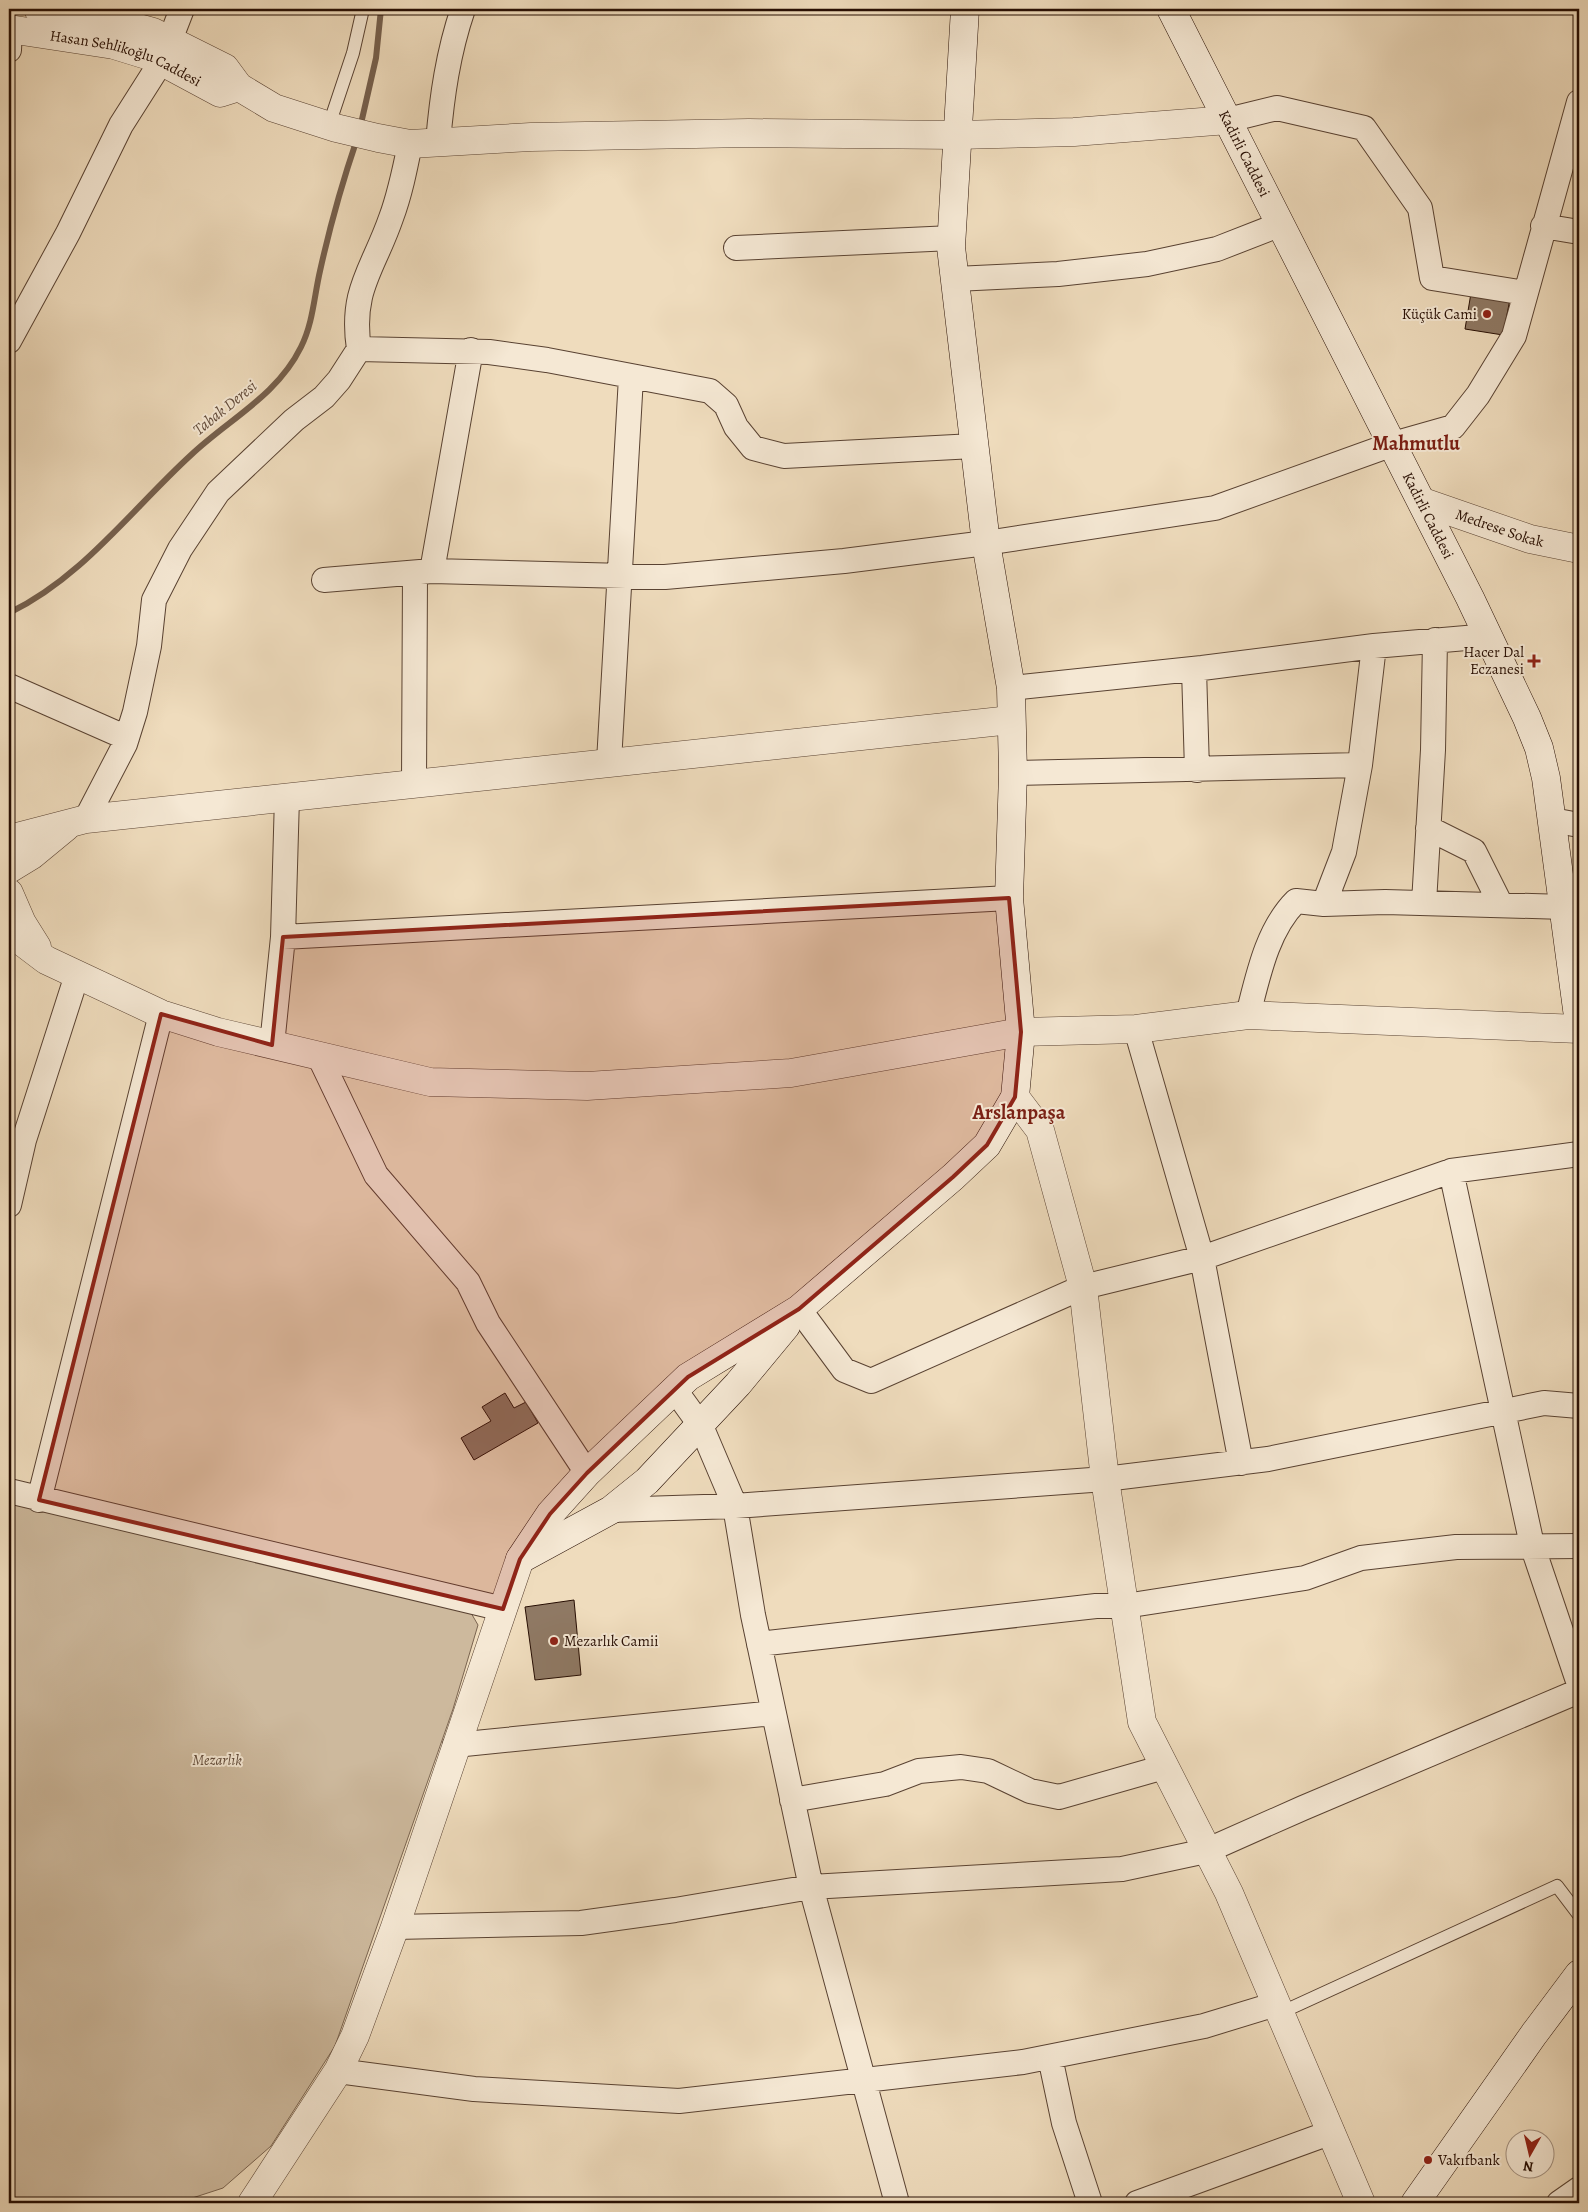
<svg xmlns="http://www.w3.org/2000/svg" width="1588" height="2212" font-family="Alegreya,serif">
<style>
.green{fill:#cdb99d;stroke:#7a6450}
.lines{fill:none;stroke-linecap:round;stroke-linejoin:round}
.stream{stroke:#76604d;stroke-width:6}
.building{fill:#8f7964;stroke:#270e03}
.service-casing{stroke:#594232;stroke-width:14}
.minor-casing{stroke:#594232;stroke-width:26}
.tertiary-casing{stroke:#594232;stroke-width:29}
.secondary-casing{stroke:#270e03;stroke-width:29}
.service{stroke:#f5e8d4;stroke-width:12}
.minor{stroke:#f5e8d4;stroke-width:24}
.tertiary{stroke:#f5e8d4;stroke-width:28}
.secondary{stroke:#f5e8d4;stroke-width:28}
.marked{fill:#8f2418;fill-opacity:0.2;stroke:#8f2418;stroke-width:4;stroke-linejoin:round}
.poi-dot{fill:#8f2418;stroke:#f5e8d4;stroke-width:2}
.labels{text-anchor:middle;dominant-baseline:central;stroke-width:4;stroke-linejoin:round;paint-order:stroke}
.street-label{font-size:15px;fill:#270e03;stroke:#f5e8d4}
.poi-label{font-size:15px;fill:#270e03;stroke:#f5e8d4;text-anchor:end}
.park-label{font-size:15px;font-style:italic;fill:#614a39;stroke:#f5e8d4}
.water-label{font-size:16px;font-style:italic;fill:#624b3a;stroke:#f5e8d4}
.district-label{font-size:20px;font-weight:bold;fill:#7a1f14;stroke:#f5e8d4}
</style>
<rect width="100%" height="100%" fill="#efdcbd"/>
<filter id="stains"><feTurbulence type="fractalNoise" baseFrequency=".004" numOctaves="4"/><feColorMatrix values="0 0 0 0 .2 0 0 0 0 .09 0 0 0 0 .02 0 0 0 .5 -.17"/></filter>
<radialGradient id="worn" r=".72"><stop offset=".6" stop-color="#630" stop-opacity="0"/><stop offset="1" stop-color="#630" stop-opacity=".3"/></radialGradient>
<!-- green -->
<path class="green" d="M 9,1497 L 467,1606 L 478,1625 L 453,1709 L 335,2046 L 271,2146 L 223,2188 L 177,2203 L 9,2203 Z"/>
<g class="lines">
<!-- stream -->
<path class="stream" d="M 360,128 L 376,58 L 381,9
M 9,613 C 82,578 132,509 191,455 C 229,419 277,396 301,347 C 313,323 314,297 320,271 C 330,226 342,183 357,139"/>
</g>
<!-- building -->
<path class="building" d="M 1471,293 L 1510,299 L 1503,335 L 1465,329 Z
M 505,1393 L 514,1408 L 526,1402 L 538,1423 L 474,1460 L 461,1438 L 491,1421 L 482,1407 Z
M 574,1600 L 581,1675 L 535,1680 L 525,1607 Z"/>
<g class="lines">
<!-- service casing -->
<g class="service-casing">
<path id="service" d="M 329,125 L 353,53 L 363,9
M 1280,2013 L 1557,1886 L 1579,1915"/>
</g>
<!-- minor casing -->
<g class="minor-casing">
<path id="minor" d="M 170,40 L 182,9
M 9,50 L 10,29
M 1228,120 L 1277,108 L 1364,128 L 1420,208 L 1432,278 L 1525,293
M 438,142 C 442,96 448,53 463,9
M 1543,226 L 1579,232
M 736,248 L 952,238
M 955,279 L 1058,274 L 1147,264 L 1217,249 L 1281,224
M 9,341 L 68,233 L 121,125 L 161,62
M 359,349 L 489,352 L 547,360 L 710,391 L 726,405 L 736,427 L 753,448 L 784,456 L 974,446
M 432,571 L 471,350
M 324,580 L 432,571 L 665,577 L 844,561 L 986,543 L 1215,508 L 1393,444 L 1453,427 L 1478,395 L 1514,336 L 1579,102
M 1194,669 L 1197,770
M 9,686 L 127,738
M 1011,688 L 1202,668 L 1374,646 L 1489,636
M 609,762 L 631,377
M 1013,773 L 1360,765
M 414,783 L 415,573
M 86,819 L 125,744 L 135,712 L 149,646 L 154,600 L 180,549 L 218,492 L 294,420 L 324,397 L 339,380 L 359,349 C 350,290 373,270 391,218 C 400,194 405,169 410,144
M 1552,820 L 1579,825
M 1428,828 L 1474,851 L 1501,905
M 1424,903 L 1433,750 L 1435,640
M 1324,904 L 1385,902 L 1565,907
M 283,937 L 1009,898
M 1248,1015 C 1258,976 1267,930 1296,901 L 1324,904 L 1344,852 L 1360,765 L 1374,646
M 1136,1029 L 1202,1258 L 1241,1463
M 272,1045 L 283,937 L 287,797
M 319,1056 L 376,1175 L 468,1282 L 488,1323 L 587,1473
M 1451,1171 L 1532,1545 L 1579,1684
M 9,1205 L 24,1140 L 77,975
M 799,1309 L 844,1370 L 871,1381 L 1083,1287 L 1202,1258 L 1451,1171 L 1579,1154
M 675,1390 L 701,1426 L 735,1506 L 753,1615 L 811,1887 L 897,2203
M 9,1491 L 503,1609
M 39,1500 L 161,1014
M 611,1510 L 735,1506 L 1105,1479 L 1268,1459 L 1544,1403 L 1579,1406
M 759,1644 L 1096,1606 L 1125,1606 L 1305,1578 L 1361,1558 L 1456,1547 L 1579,1546
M 455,1745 L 774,1713
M 792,1800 L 885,1784 L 919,1771 L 961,1767 L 988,1771 L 1030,1791 L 1059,1797 L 1164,1767
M 395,1927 L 581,1923 L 675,1910 L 811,1887 L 1122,1869 L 1206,1851 L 1303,1808 L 1579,1691
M 1050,2057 L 1064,2123 L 1090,2203
M 338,2071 L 474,2089 L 679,2101 L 1023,2062 L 1204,2026 L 1276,2004
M 1137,2203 L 1332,2132
M 1559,2203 L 1579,2189"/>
</g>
<!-- tertiary casing -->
<g class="tertiary-casing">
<g id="tertiary">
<path d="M 38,9 L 113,21 L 153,32 L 225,68 L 239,87 L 274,108 L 336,128 L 378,138 L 410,144 L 531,137 L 749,133 L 957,135 L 1074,132 L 1228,120"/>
<path id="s1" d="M 9,29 L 114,45 L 153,57 L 220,93 L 239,87"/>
<path id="s2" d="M 1423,502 L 1530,539 L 1579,549"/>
<path d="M 9,839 L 86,819 L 1011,720"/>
<path d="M 9,869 L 32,855 L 66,827"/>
<path d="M 9,893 L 22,923 L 37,947"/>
<path d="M 9,932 L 46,960 L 161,1014 L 218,1032 L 430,1082 L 587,1086 L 791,1073 L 1021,1032 L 1136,1029 L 1248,1015 L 1579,1029"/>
<path d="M 1015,1097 L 1040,1130 L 1083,1287 L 1105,1479 L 1142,1722 L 1229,1893 L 1361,2203"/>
<path d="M 252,2203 L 338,2071 L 355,2036 L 395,1927 L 520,1559"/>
</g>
</g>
<!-- secondary casing -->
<g class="secondary-casing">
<g id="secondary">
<path id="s3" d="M 1171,9 L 1470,598 L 1527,718 L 1539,748 L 1546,778 L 1579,1024"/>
<path d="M 520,1559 L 550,1514 L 587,1473 L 688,1377 L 799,1309 L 953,1177 L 987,1145 L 1015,1097 L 1021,1032 L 1009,898 L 1013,773 L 1011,688 L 986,543 L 951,247 L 965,9"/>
<path d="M 521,1559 L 611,1510 L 647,1481 L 738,1384 L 786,1326"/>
<path d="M 1415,2203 L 1534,2034 L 1579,1974"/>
</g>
</g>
<!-- service -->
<use href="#service" class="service"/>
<!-- minor -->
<use href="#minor" class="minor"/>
<!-- tertiary -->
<use href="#tertiary" class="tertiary"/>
<!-- secondary -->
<use href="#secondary" class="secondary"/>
</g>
<!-- marked area -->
<path class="marked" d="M 1009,898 L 1021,1032 L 1015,1097 L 987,1145 L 953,1177 L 799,1309 L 688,1377 L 587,1473 L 550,1514 L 520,1559 L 503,1609 L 39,1500 L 161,1014 L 272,1045 L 283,937 Z"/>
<!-- markers -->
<g class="poi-dot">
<circle cx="1487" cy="314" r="5"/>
<path d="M1531.5 653.5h5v5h5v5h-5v5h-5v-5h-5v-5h5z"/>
<circle cx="554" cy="1641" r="5"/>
<circle cx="1428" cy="2160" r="5"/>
</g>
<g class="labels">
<!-- street labels -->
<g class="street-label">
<text stroke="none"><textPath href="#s1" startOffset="121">Hasan Sehlikoğlu Caddesi</textPath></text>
<text stroke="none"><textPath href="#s3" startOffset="162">Kadirli Caddesi</textPath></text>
<text stroke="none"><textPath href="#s3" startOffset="568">Kadirli Caddesi</textPath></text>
<text stroke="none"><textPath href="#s2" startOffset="81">Medrese Sokak</textPath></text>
</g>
<!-- poi labels -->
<g class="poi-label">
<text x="1477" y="314">Küçük Cami</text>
<text x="1524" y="652">Hacer Dal<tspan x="1524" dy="17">Eczanesi</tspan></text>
<text x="564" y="1641" text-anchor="start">Mezarlık Camii</text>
<text x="1438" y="2160" text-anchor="start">Vakıfbank</text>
</g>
<!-- park labels -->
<g class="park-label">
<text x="217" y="1760">Mezarlık</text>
</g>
<!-- water labels -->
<g class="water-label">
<text transform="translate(225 408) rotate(-39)">Tabak Deresi</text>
</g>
<!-- district labels -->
<g class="district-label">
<text x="1416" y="443">Mahmutlu</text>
<text x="1019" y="1112">Arslanpaşa</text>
</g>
</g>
<!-- margin -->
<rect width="1588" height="2212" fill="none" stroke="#efdcbd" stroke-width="30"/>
<rect x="10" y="10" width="1568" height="2192" fill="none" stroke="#270e03" stroke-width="2.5"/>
<rect x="15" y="15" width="1558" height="2182" fill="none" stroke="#270e03"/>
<!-- north arrow -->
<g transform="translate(1530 2154) rotate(188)"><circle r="24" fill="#f5e8d4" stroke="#a39180"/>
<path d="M0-4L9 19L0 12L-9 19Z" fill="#8f2418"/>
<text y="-8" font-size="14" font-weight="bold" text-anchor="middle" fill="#270e03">N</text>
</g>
<rect width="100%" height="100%" filter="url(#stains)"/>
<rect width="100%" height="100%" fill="url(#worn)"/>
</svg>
